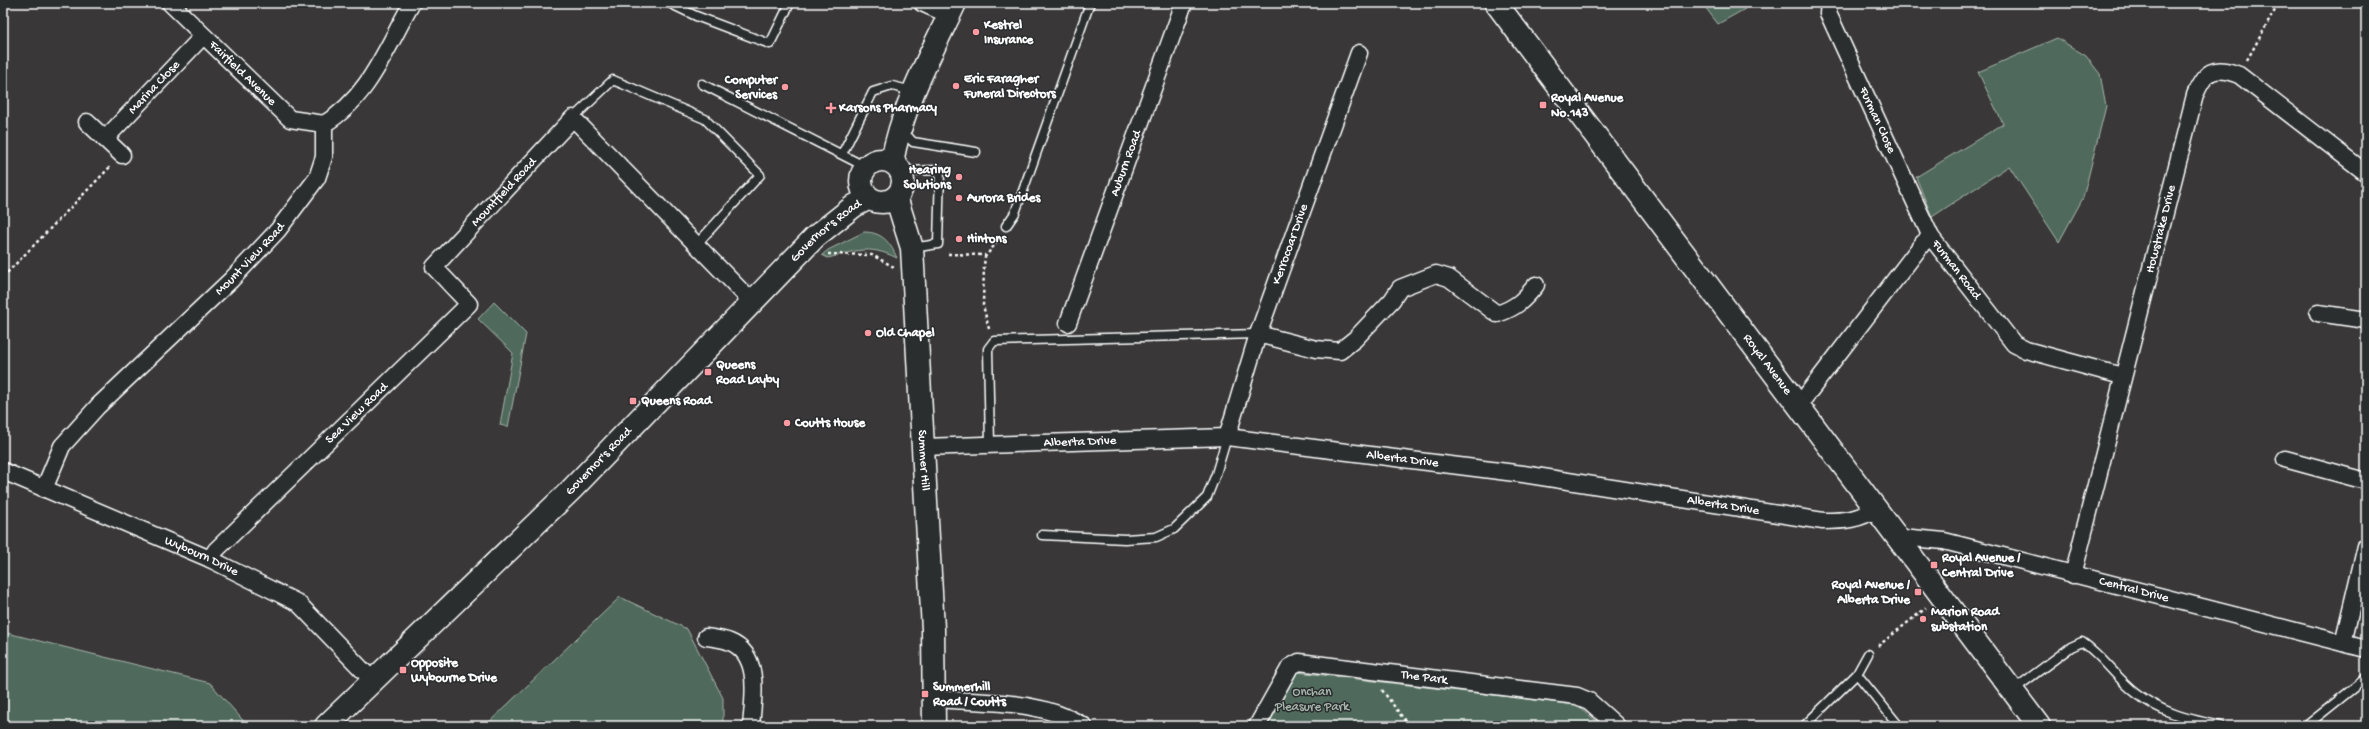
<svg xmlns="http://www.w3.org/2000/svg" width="2369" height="729" font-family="'Gochi Hand',sans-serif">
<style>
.green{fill:#506b5b;stroke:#a8b5ad}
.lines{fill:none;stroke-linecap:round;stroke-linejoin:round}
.service-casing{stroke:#fff;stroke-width:11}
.minor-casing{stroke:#fff;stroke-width:19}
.primary-casing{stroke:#fff;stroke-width:25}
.trunk-casing{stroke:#fff;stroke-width:25}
.path{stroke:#fff;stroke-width:2.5;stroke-dasharray:3 3;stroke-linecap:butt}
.service{stroke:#2a2d2e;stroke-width:8}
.minor{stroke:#2a2d2e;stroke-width:16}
.primary{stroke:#2a2d2e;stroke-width:22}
.trunk{stroke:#2a2d2e;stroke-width:22}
.poi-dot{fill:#ff9aa2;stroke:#2a2d2e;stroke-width:1.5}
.labels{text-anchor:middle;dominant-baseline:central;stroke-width:3;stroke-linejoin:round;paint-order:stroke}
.poi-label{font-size:13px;font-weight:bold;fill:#fff;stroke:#2a2d2e;text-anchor:start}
.street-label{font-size:13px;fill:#fff;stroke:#2a2d2e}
.park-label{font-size:13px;fill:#a8b5ad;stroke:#2a2d2e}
</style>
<rect width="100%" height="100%" fill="#393738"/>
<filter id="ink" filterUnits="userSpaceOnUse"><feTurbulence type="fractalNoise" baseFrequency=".025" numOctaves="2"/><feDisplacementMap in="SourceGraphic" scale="8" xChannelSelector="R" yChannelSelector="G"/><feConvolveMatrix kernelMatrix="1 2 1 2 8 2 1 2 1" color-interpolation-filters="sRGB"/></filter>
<g filter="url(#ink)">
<!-- green -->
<path class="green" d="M 1702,3 L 1745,3 L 1745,9 L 1718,24 Z
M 2057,38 L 2086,56 L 2100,74 L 2106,106 L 2083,198 L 2059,242 L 2009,166 L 1932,217 L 1916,177 L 2003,124 L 1978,72 Z
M 864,232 C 882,232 890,242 897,258 C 868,244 856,251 828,258 L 822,255 L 828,250 Z
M 494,302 L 526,334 L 508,427 L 500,425 L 513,353 L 478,319 Z
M 620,597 L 687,629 L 723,698 L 723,726 L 485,726 Z
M 3,632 L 210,683 L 248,726 L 3,726 Z
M 1297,672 L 1578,705 L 1601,726 L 1265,726 Z"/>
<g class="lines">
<!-- service casing -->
<g class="service-casing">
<path id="service" d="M 669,3 L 696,16 L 770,44 L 790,3
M 702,84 L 866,167
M 573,118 L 613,80 L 705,119 L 760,175 L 696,245
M 902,130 L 913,142 L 976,152
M 842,154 L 873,92 L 892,86 L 913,91
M 901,171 L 940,170 L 938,244 L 912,248
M 1006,226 L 1015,213 L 1090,3
M 990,445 L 988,349 L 994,341 L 1258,334
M 1042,535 L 1125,539 L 1156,537 L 1174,529 L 1207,497 L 1216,474 L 1227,437
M 1857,674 L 1899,726
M 2012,691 L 2071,647 L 2082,642 C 2103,656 2116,678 2136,693 C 2163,714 2189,719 2221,726
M 1804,726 L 1857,674 L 1868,654
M 2306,726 L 2366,678"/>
</g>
<!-- minor casing -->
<g class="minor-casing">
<g id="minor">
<path id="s1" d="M 170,3 L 290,119 L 324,124"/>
<path d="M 922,3 L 949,15"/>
<path id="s2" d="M 1829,3 L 1828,13 L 1931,237 L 2014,344 L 2026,350 L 2122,376"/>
<path id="s3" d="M 87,122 L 105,139 L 203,36"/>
<path d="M 105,139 L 122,155"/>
<path d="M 2318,313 L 2366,320"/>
<path id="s4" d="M 1068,323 L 1184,3"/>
<path d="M 1258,334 L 1316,349 L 1340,351 L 1355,339 L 1392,300 L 1400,288 L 1436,274 L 1449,278 L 1497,314 C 1516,308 1524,300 1536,285"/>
<path d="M 1799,405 L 1923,243 L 1931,237"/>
<path id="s5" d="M 1227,437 L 1258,334 L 1359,53"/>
<path id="s6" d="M 922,447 L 1227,437 L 1523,474 L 1823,521 C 1844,521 1859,520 1877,508"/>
<path d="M 2285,459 L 2366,481"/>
<path id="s7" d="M 3,471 L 210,559 L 298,603 L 373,681"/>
<path id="s8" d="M 44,489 L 62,446 L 98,406 L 231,280 L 278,230 L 317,178 L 324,157 L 324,124 C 369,98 387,46 412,3"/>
<path id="s9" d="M 1903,544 L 1912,538 L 1944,541 L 2366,649"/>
<path id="s10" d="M 210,559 L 216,550 L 469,304 L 434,267 L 573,118 L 753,303"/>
<path id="s11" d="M 2073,575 L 2195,95 C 2205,71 2214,65 2239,75 L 2366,173"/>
<path d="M 706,637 C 714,638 723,639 730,642 C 762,655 753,700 751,726"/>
<path d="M 2343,643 L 2366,546"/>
<path d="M 934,699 C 985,703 1039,699 1084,726"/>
<path id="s12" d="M 1257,726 L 1290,667 L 1299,662 L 1577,696 L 1589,701 L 1617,726"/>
</g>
</g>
<!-- primary casing -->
<g class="primary-casing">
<g id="primary">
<path id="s13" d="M 1496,3 L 2039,726"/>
<path id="s14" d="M 896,197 L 912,248 L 933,629 L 934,726"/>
</g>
</g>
<!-- trunk casing -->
<g class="trunk-casing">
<g id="trunk">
<circle cx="882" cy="181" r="21"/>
<path d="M 892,162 C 902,106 931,54 955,3"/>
<path id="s15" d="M 326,726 L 571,490 L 815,237 L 854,206 L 869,198"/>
</g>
</g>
<!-- path -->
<path class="path" d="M 2247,60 L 2279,3
M 828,254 L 872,255 L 894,267
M 948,254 L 985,255
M 3,277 L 110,167
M 989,329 L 983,305 L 984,265 L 985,257 L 1001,237
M 1878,646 L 1926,608
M 1382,690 L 1409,726"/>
<!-- service -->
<use href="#service" class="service"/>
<!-- minor -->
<use href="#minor" class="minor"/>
<!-- primary -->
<use href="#primary" class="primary"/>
<!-- trunk -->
<use href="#trunk" class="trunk"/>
</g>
</g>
<!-- markers -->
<g class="poi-dot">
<circle cx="976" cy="32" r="4"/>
<circle cx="956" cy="86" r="4"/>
<circle cx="785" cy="87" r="4"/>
<rect x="1539" y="101" width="8" height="8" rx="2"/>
<path d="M829 102h4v4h4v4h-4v4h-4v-4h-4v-4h4z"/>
<circle cx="959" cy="177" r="4"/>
<circle cx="959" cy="198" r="4"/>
<circle cx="959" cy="239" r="4"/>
<circle cx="868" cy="333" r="4"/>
<rect x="704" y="368" width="8" height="8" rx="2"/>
<rect x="629" y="397" width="8" height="8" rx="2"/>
<circle cx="787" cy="423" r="4"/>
<rect x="1930" y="561" width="8" height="8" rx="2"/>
<rect x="1914" y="588" width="8" height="8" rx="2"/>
<circle cx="1923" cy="619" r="4"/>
<rect x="399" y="666" width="8" height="8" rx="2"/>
<rect x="921" y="690" width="8" height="8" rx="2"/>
</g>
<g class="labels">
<!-- poi labels -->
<g class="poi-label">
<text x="984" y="25">Kestrel<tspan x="984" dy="15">Insurance</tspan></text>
<text x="964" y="79">Eric Faragher<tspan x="964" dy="15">Funeral Directors</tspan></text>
<text x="777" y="80" text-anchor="end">Computer<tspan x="777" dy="15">Services</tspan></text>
<text x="1551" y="98">Royal Avenue<tspan x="1551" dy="15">No.143</tspan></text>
<text x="839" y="108">Karsons Pharmacy</text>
<text x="951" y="170" text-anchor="end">Hearing<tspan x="951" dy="15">Solutions</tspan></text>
<text x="967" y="198">Aurora Brides</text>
<text x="967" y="239">Hintons</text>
<text x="876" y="333">Old Chapel</text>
<text x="716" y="365">Queens<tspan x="716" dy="15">Road Layby</tspan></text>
<text x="641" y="401">Queens Road</text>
<text x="795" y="423">Coutts House</text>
<text x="1942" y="558">Royal Avenue /<tspan x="1942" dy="15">Central Drive</tspan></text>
<text x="1910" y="585" text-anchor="end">Royal Avenue /<tspan x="1910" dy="15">Alberta Drive</tspan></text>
<text x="1931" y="612">Marion Road<tspan x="1931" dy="15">substation</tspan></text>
<text x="411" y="663">Opposite<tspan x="411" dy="15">Wybourne Drive</tspan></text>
<text x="933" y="687">Summerhill<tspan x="933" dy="15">Road / Coutts</tspan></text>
</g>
<!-- street labels -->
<g class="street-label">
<text stroke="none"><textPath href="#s1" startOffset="101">Fairfield Avenue</textPath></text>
<text stroke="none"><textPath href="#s3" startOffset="96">Marina Close</textPath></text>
<text stroke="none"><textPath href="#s2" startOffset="128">Furman Close</textPath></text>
<text stroke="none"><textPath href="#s4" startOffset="170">Auburn Road</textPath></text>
<text stroke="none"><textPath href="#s10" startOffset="517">Mountfield Road</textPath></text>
<text stroke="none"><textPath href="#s11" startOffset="357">Howstrake Drive</textPath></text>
<text stroke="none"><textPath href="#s15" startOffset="704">Governor's Road</textPath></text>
<text stroke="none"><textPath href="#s5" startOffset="203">Kerrocoar Drive</textPath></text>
<text stroke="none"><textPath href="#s8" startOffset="312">Mount View Road</textPath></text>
<text stroke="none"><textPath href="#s2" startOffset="298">Furman Road</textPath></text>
<text stroke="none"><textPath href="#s13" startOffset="452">Royal Avenue</textPath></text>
<text stroke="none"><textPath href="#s10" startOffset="207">Sea View Road</textPath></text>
<text stroke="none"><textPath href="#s6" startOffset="158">Alberta Drive</textPath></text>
<text stroke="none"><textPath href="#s6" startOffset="482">Alberta Drive</textPath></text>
<text stroke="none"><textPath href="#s14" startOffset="266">Summer Hill</textPath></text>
<text stroke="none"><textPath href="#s15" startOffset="380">Governor's Road</textPath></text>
<text stroke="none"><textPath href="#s6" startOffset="806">Alberta Drive</textPath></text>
<text stroke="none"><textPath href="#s7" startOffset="216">Wybourn Drive</textPath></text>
<text stroke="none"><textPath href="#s9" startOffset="239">Central Drive</textPath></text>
<text stroke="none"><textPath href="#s12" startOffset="204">The Park</textPath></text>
</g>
<!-- park labels -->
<g class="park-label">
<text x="1312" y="692">Onchan<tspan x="1312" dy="15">Pleasure Park</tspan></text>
</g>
</g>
<!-- margin -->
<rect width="2369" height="729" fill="none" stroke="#2a2d2e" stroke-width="16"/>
<rect x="8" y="8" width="2353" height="713" fill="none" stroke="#fff" stroke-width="1.5" filter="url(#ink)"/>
</svg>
